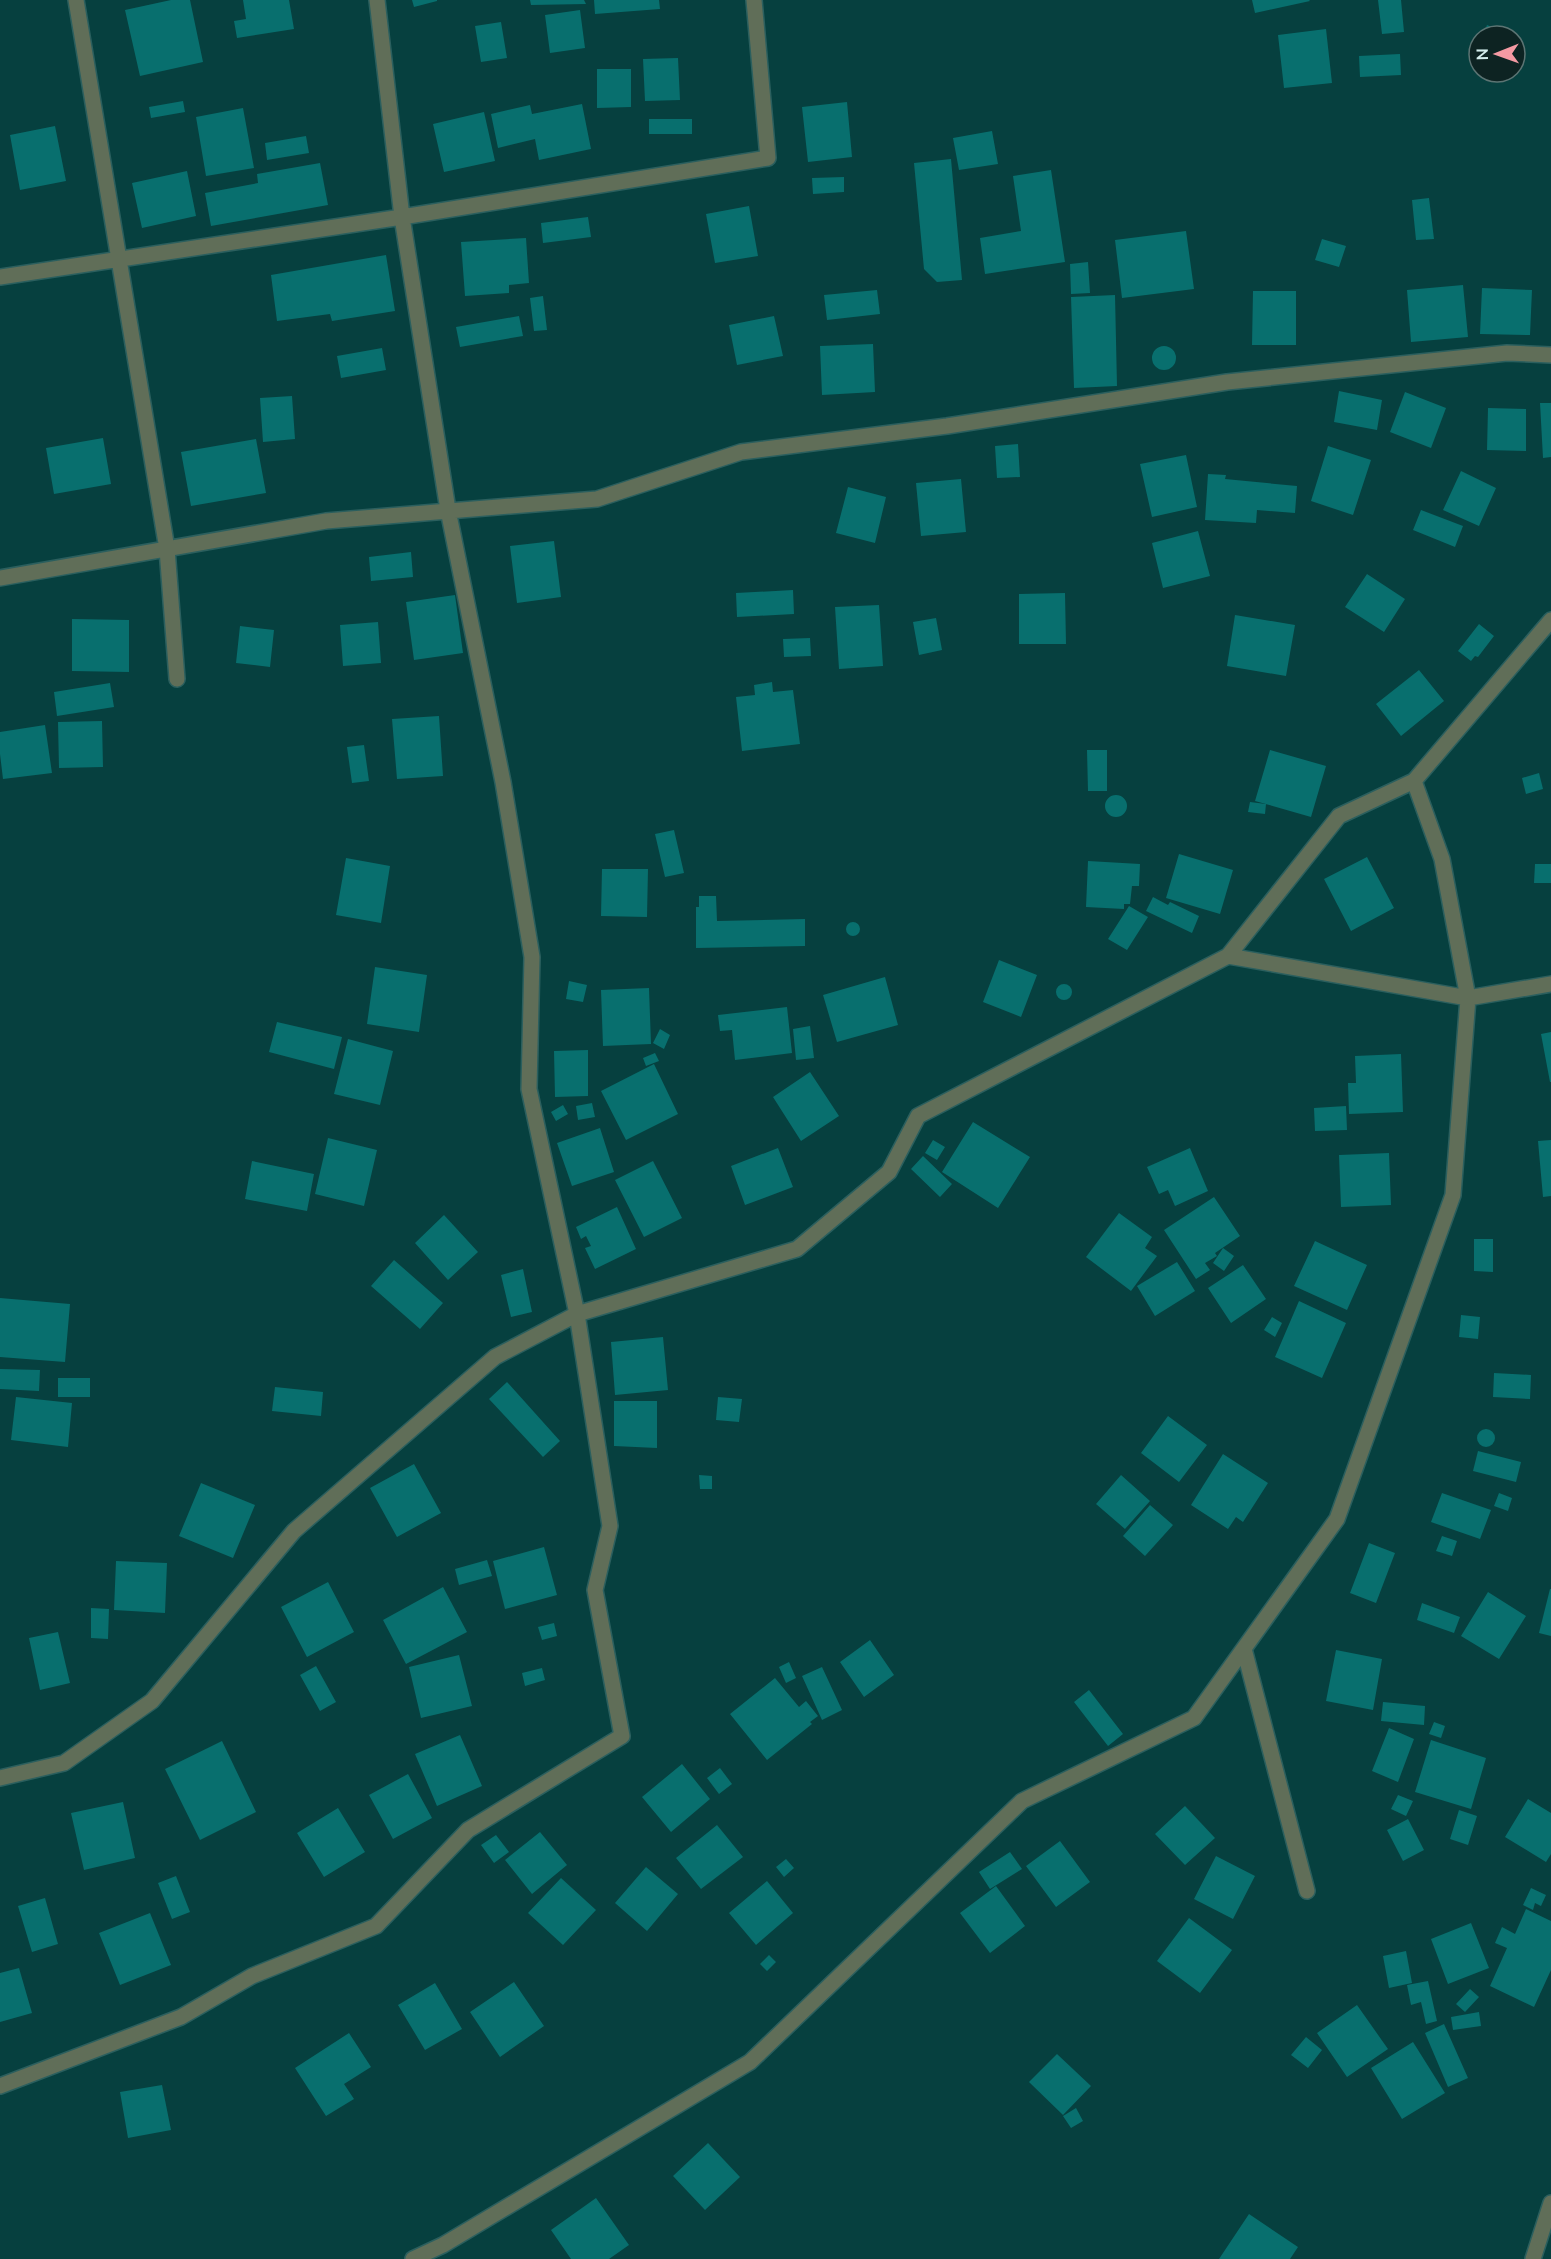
<svg xmlns="http://www.w3.org/2000/svg" width="1551" height="2259" font-family="Mulish,sans-serif">
<style>
.building{fill:#086f6e}
.lines{fill:none;stroke-linecap:round;stroke-linejoin:round}
.street-casing{stroke:#2b5f5e;stroke-width:18}
.street{stroke:#606e58;stroke-width:15}
</style>
<rect width="100%" height="100%" fill="#06403f"/>
<!-- building -->
<path class="building" d="M 171,0 L 190,0 L 203,62 L 140,76 L 125,10 Z
M 243,0 L 289,0 L 294,29 L 237,38 L 234,21 L 246,19 Z
M 412,0 L 437,0 L 437,1 L 414,7 Z
M 530,0 L 584,0 L 586,4 L 531,5 Z
M 594,0 L 659,0 L 660,9 L 595,14 Z
M 1252,0 L 1309,0 L 1310,1 L 1255,13 Z
M 1378,0 L 1401,0 L 1404,32 L 1382,34 Z
M 580,10 L 585,48 L 550,53 L 545,15 Z
M 501,22 L 507,58 L 481,62 L 475,26 Z
M 1487,25 L 1513,36 L 1483,36 Z
M 1326,29 L 1332,83 L 1284,88 L 1278,35 Z
M 1479,44 L 1479,62 L 1472,59 Z
M 1400,54 L 1401,75 L 1360,77 L 1359,56 Z
M 678,58 L 680,100 L 645,101 L 643,59 Z
M 597,69 L 631,69 L 631,107 L 597,108 Z
M 183,101 L 185,112 L 151,118 L 149,107 Z
M 847,102 L 852,157 L 808,162 L 802,107 Z
M 582,104 L 591,149 L 539,160 L 535,139 L 498,148 L 491,114 L 530,105 L 532,114 Z
M 243,108 L 254,168 L 206,176 L 196,117 Z
M 484,112 L 495,161 L 444,172 L 433,124 Z
M 649,119 L 692,119 L 692,134 L 649,134 Z
M 55,126 L 66,181 L 20,190 L 10,135 Z
M 992,131 L 998,164 L 959,170 L 953,138 Z
M 306,136 L 309,153 L 267,160 L 265,143 Z
M 951,159 L 962,280 L 937,282 L 924,269 L 914,163 Z
M 320,163 L 328,205 L 211,226 L 205,193 L 258,183 L 257,174 Z
M 1051,170 L 1065,262 L 985,274 L 980,238 L 1021,231 L 1013,176 Z
M 187,171 L 196,216 L 142,228 L 132,183 Z
M 844,177 L 844,192 L 813,194 L 812,178 Z
M 1429,198 L 1434,239 L 1416,240 L 1412,200 Z
M 749,206 L 758,256 L 715,263 L 706,214 Z
M 588,217 L 591,237 L 543,243 L 541,223 Z
M 1186,231 L 1194,289 L 1122,298 L 1115,240 Z
M 526,238 L 529,283 L 509,285 L 509,293 L 465,296 L 461,242 Z
M 1322,239 L 1346,246 L 1339,267 L 1315,260 Z
M 386,255 L 395,311 L 332,321 L 330,314 L 277,321 L 271,275 Z
M 1088,262 L 1090,293 L 1071,294 L 1070,264 Z
M 1463,285 L 1468,337 L 1411,342 L 1407,290 Z
M 1482,288 L 1532,290 L 1530,335 L 1480,334 Z
M 877,290 L 880,314 L 827,320 L 824,295 Z
M 1253,291 L 1296,291 L 1296,345 L 1252,345 Z
M 1115,295 L 1117,386 L 1074,388 L 1071,297 Z
M 543,296 L 547,330 L 534,331 L 530,298 Z
M 519,316 L 523,336 L 460,347 L 456,327 Z
M 774,316 L 783,356 L 737,365 L 729,325 Z
M 873,344 L 875,392 L 822,395 L 820,346 Z
M1152 358a12 12 0 1 1 24 0a12 12 0 1 1-24 0Z
M 382,348 L 386,370 L 341,378 L 337,356 Z
M 1339,391 L 1382,400 L 1377,430 L 1334,422 Z
M 1405,392 L 1446,408 L 1431,448 L 1390,432 Z
M 292,396 L 295,439 L 263,442 L 260,398 Z
M 1540,403 L 1551,403 L 1551,457 L 1543,458 Z
M 1488,408 L 1526,409 L 1526,451 L 1487,450 Z
M 103,438 L 111,484 L 54,494 L 46,448 Z
M 256,439 L 266,493 L 191,506 L 181,452 Z
M 1018,444 L 1020,477 L 997,478 L 995,446 Z
M 1328,446 L 1371,460 L 1353,515 L 1311,501 Z
M 1186,455 L 1197,507 L 1152,517 L 1140,464 Z
M 1461,471 L 1496,488 L 1479,526 L 1443,510 Z
M 1208,474 L 1226,475 L 1225,479 L 1297,486 L 1295,513 L 1257,510 L 1256,523 L 1205,520 Z
M 961,479 L 966,532 L 921,536 L 916,483 Z
M 848,487 L 886,497 L 875,543 L 836,533 Z
M 1421,510 L 1463,526 L 1455,547 L 1413,530 Z
M 1198,531 L 1210,576 L 1163,588 L 1152,543 Z
M 554,541 L 561,597 L 517,603 L 510,546 Z
M 411,552 L 413,577 L 371,581 L 369,557 Z
M 1367,574 L 1405,599 L 1384,632 L 1345,607 Z
M 793,590 L 794,614 L 737,617 L 736,593 Z
M 1065,593 L 1066,644 L 1019,644 L 1019,594 Z
M 455,595 L 463,653 L 414,660 L 406,602 Z
M 879,605 L 883,666 L 839,669 L 835,607 Z
M 1235,615 L 1295,625 L 1286,676 L 1227,666 Z
M 936,618 L 942,650 L 919,655 L 913,622 Z
M 72,619 L 129,620 L 129,672 L 72,671 Z
M 378,622 L 381,663 L 343,666 L 340,625 Z
M 1479,624 L 1494,636 L 1478,657 L 1475,656 L 1471,661 L 1458,651 Z
M 240,626 L 274,630 L 270,667 L 236,663 Z
M 810,638 L 811,656 L 784,657 L 783,639 Z
M 1419,670 L 1444,701 L 1401,736 L 1376,704 Z
M 772,682 L 773,692 L 793,690 L 800,744 L 742,751 L 736,697 L 755,695 L 754,685 Z
M 110,683 L 114,707 L 57,716 L 54,692 Z
M 439,716 L 443,776 L 397,779 L 392,719 Z
M 102,721 L 103,767 L 59,768 L 58,722 Z
M 45,725 L 52,773 L 3,779 L 0,754 L 0,732 Z
M 364,745 L 369,781 L 352,783 L 347,747 Z
M 1087,750 L 1107,750 L 1107,791 L 1088,791 Z
M 1270,750 L 1326,766 L 1311,817 L 1255,801 Z
M 1539,773 L 1543,789 L 1526,794 L 1522,778 Z
M1105 806a11 11 0 1 1 22 0a11 11 0 1 1-22 0Z
M 1250,802 L 1266,804 L 1265,814 L 1248,812 Z
M 674,830 L 684,873 L 665,877 L 655,834 Z
M 1179,854 L 1233,870 L 1220,914 L 1166,898 Z
M 1367,857 L 1394,908 L 1351,931 L 1324,879 Z
M 346,858 L 390,866 L 381,923 L 336,915 Z
M 1088,861 L 1140,864 L 1139,886 L 1132,886 L 1130,904 L 1124,904 L 1124,909 L 1086,907 Z
M 1535,864 L 1551,864 L 1551,883 L 1534,883 Z
M 602,869 L 648,869 L 647,917 L 601,916 Z
M 699,896 L 716,896 L 717,921 L 805,919 L 805,946 L 696,948 L 696,907 L 699,907 Z
M 1153,897 L 1168,905 L 1170,902 L 1199,916 L 1192,933 L 1146,911 Z
M 1129,906 L 1148,917 L 1127,950 L 1108,939 Z
M846 929a7 7 0 1 1 14 0a7 7 0 1 1-14 0Z
M 999,960 L 1037,975 L 1021,1017 L 983,1002 Z
M 375,967 L 427,975 L 419,1032 L 367,1024 Z
M 885,977 L 898,1025 L 837,1042 L 823,995 Z
M 569,981 L 587,985 L 583,1002 L 566,999 Z
M1056 992a8 8 0 1 1 16 0a8 8 0 1 1-16 0Z
M 649,988 L 651,1044 L 603,1046 L 601,990 Z
M 787,1007 L 792,1053 L 735,1060 L 732,1030 L 720,1031 L 718,1015 Z
M 277,1022 L 342,1037 L 334,1069 L 269,1052 Z
M 810,1026 L 814,1058 L 796,1060 L 793,1029 Z
M 660,1029 L 670,1035 L 664,1049 L 653,1043 Z
M 1551,1032 L 1551,1082 L 1550,1082 L 1541,1034 Z
M 348,1039 L 393,1051 L 380,1105 L 334,1094 Z
M 588,1050 L 588,1096 L 555,1097 L 554,1051 Z
M 655,1053 L 659,1061 L 646,1066 L 643,1058 Z
M 1401,1054 L 1403,1112 L 1349,1114 L 1348,1083 L 1356,1083 L 1355,1056 Z
M 654,1064 L 678,1114 L 626,1140 L 601,1091 Z
M 810,1072 L 839,1116 L 801,1141 L 773,1097 Z
M 592,1103 L 595,1117 L 578,1120 L 576,1106 Z
M 563,1105 L 568,1114 L 556,1121 L 551,1112 Z
M 1346,1106 L 1347,1130 L 1315,1131 L 1314,1108 Z
M 973,1122 L 1030,1157 L 998,1208 L 942,1172 Z
M 600,1128 L 614,1172 L 572,1186 L 557,1143 Z
M 328,1138 L 377,1150 L 364,1206 L 315,1194 Z
M 933,1140 L 945,1147 L 937,1160 L 925,1153 Z
M 1551,1140 L 1551,1196 L 1543,1197 L 1538,1141 Z
M 778,1148 L 793,1187 L 745,1205 L 731,1166 Z
M 1190,1148 L 1208,1191 L 1175,1206 L 1168,1190 L 1159,1194 L 1147,1167 Z
M 1389,1153 L 1391,1205 L 1341,1207 L 1339,1155 Z
M 923,1156 L 952,1184 L 940,1197 L 911,1169 Z
M 252,1161 L 314,1174 L 307,1211 L 245,1199 Z
M 653,1161 L 682,1218 L 644,1237 L 615,1180 Z
M 1214,1197 L 1240,1236 L 1215,1253 L 1217,1256 L 1205,1263 L 1210,1270 L 1196,1279 L 1164,1230 Z
M 617,1207 L 636,1249 L 595,1269 L 585,1248 L 591,1246 L 586,1236 L 581,1239 L 576,1227 Z
M 1119,1213 L 1152,1237 L 1145,1248 L 1157,1256 L 1131,1291 L 1086,1257 Z
M 444,1215 L 478,1252 L 448,1280 L 415,1243 Z
M 1474,1239 L 1493,1239 L 1493,1272 L 1474,1271 Z
M 1315,1241 L 1367,1265 L 1347,1310 L 1294,1286 Z
M 1223,1248 L 1234,1256 L 1224,1271 L 1213,1263 Z
M 394,1260 L 443,1303 L 420,1329 L 371,1286 Z
M 1177,1262 L 1195,1291 L 1155,1316 L 1137,1286 Z
M 1243,1265 L 1266,1299 L 1231,1323 L 1208,1288 Z
M 523,1269 L 532,1312 L 511,1317 L 501,1275 Z
M 0,1298 L 70,1304 L 65,1362 L 0,1357 Z
M 1299,1301 L 1346,1323 L 1322,1378 L 1275,1357 Z
M 1461,1315 L 1480,1317 L 1478,1339 L 1459,1337 Z
M 1272,1317 L 1282,1323 L 1275,1337 L 1264,1330 Z
M 663,1337 L 668,1390 L 615,1395 L 611,1342 Z
M 0,1369 L 40,1370 L 39,1391 L 0,1389 Z
M 1494,1373 L 1531,1375 L 1530,1399 L 1493,1397 Z
M 58,1378 L 90,1378 L 90,1397 L 58,1397 Z
M 507,1382 L 560,1441 L 543,1457 L 489,1399 Z
M 275,1387 L 323,1392 L 321,1416 L 272,1411 Z
M 16,1397 L 72,1403 L 68,1447 L 11,1440 Z
M 718,1397 L 742,1399 L 739,1422 L 716,1420 Z
M 614,1401 L 657,1401 L 657,1448 L 614,1446 Z
M 1168,1416 L 1207,1445 L 1179,1482 L 1141,1453 Z
M1477 1438a9 9 0 1 1 18 0a9 9 0 1 1-18 0Z
M 1478,1451 L 1521,1462 L 1516,1482 L 1473,1471 Z
M 1223,1454 L 1268,1483 L 1243,1522 L 1236,1517 L 1228,1529 L 1191,1505 Z
M 414,1464 L 441,1513 L 397,1537 L 370,1488 Z
M 699,1475 L 712,1476 L 712,1489 L 700,1489 Z
M 1121,1475 L 1150,1501 L 1125,1529 L 1096,1504 Z
M 201,1483 L 255,1505 L 233,1558 L 179,1536 Z
M 1442,1493 L 1491,1510 L 1480,1539 L 1431,1522 Z
M 1499,1493 L 1512,1498 L 1508,1511 L 1494,1506 Z
M 1150,1505 L 1173,1525 L 1145,1556 L 1123,1536 Z
M 1442,1536 L 1457,1541 L 1452,1556 L 1436,1551 Z
M 1369,1543 L 1395,1553 L 1376,1603 L 1350,1593 Z
M 544,1547 L 557,1595 L 505,1609 L 493,1561 Z
M 487,1560 L 492,1576 L 459,1585 L 455,1569 Z
M 116,1561 L 167,1563 L 165,1613 L 114,1610 Z
M 328,1582 L 354,1632 L 307,1657 L 281,1607 Z
M 443,1587 L 467,1632 L 406,1664 L 383,1620 Z
M 1550,1589 L 1551,1589 L 1551,1636 L 1539,1633 Z
M 1488,1592 L 1526,1616 L 1499,1659 L 1461,1636 Z
M 1422,1603 L 1460,1617 L 1454,1633 L 1417,1620 Z
M 91,1608 L 109,1609 L 108,1639 L 91,1638 Z
M 554,1623 L 557,1636 L 542,1640 L 538,1627 Z
M 58,1632 L 70,1683 L 40,1690 L 29,1638 Z
M 870,1640 L 894,1675 L 864,1697 L 840,1662 Z
M 1336,1650 L 1382,1659 L 1373,1710 L 1326,1701 Z
M 459,1655 L 472,1706 L 421,1718 L 409,1667 Z
M 789,1662 L 796,1678 L 786,1683 L 779,1667 Z
M 316,1666 L 336,1702 L 320,1711 L 300,1675 Z
M 822,1667 L 842,1710 L 822,1720 L 802,1676 Z
M 542,1668 L 545,1680 L 525,1686 L 522,1673 Z
M 775,1678 L 799,1707 L 806,1701 L 818,1716 L 810,1722 L 812,1724 L 767,1760 L 730,1714 Z
M 1089,1690 L 1123,1734 L 1108,1746 L 1074,1702 Z
M 1383,1702 L 1425,1706 L 1424,1725 L 1381,1721 Z
M 1434,1722 L 1445,1726 L 1441,1738 L 1429,1734 Z
M 1389,1728 L 1414,1739 L 1398,1782 L 1372,1771 Z
M 460,1735 L 482,1786 L 437,1806 L 415,1754 Z
M 1431,1740 L 1486,1758 L 1471,1809 L 1415,1792 Z
M 222,1741 L 256,1812 L 200,1840 L 165,1769 Z
M 682,1764 L 710,1799 L 671,1832 L 642,1797 Z
M 720,1768 L 732,1784 L 719,1794 L 707,1778 Z
M 408,1774 L 432,1818 L 393,1839 L 369,1795 Z
M 1398,1795 L 1413,1801 L 1406,1816 L 1391,1809 Z
M 1528,1799 L 1551,1813 L 1551,1854 L 1546,1862 L 1505,1837 Z
M 123,1802 L 135,1858 L 84,1870 L 71,1813 Z
M 1185,1806 L 1215,1838 L 1185,1865 L 1155,1834 Z
M 338,1808 L 365,1852 L 324,1877 L 297,1833 Z
M 1459,1810 L 1477,1816 L 1468,1845 L 1450,1839 Z
M 1408,1819 L 1424,1850 L 1403,1861 L 1387,1830 Z
M 717,1825 L 743,1857 L 701,1889 L 676,1858 Z
M 540,1832 L 567,1865 L 532,1894 L 505,1860 Z
M 496,1835 L 509,1852 L 494,1863 L 481,1845 Z
M 1060,1841 L 1090,1882 L 1056,1907 L 1026,1866 Z
M 1010,1852 L 1022,1869 L 990,1889 L 979,1872 Z
M 1216,1856 L 1255,1876 L 1233,1919 L 1194,1899 Z
M 786,1859 L 794,1868 L 784,1877 L 776,1867 Z
M 646,1867 L 678,1894 L 647,1931 L 615,1903 Z
M 176,1876 L 190,1912 L 172,1919 L 158,1883 Z
M 561,1878 L 596,1910 L 563,1945 L 528,1913 Z
M 767,1881 L 793,1913 L 756,1945 L 729,1913 Z
M 996,1886 L 1025,1926 L 990,1953 L 960,1913 Z
M 1531,1888 L 1546,1895 L 1541,1906 L 1535,1903 L 1533,1910 L 1523,1905 Z
M 45,1898 L 58,1944 L 32,1952 L 18,1906 Z
M 1526,1909 L 1551,1921 L 1551,1970 L 1534,2007 L 1490,1986 L 1507,1948 L 1495,1943 L 1502,1927 L 1515,1934 Z
M 150,1913 L 171,1965 L 120,1985 L 99,1933 Z
M 1189,1918 L 1232,1950 L 1200,1993 L 1157,1961 Z
M 1471,1923 L 1489,1968 L 1448,1984 L 1431,1939 Z
M 1406,1951 L 1412,1983 L 1389,1988 L 1383,1956 Z
M 769,1955 L 776,1962 L 767,1971 L 760,1964 Z
M 19,1968 L 32,2013 L 0,2022 L 0,1973 Z
M 1428,1981 L 1437,2021 L 1426,2024 L 1421,2002 L 1411,2005 L 1407,1985 Z
M 514,1982 L 544,2026 L 500,2057 L 470,2012 Z
M 435,1983 L 462,2029 L 425,2050 L 398,2005 Z
M 1470,1989 L 1479,1997 L 1465,2012 L 1456,2004 Z
M 1357,2005 L 1388,2049 L 1347,2077 L 1317,2033 Z
M 1479,2012 L 1481,2026 L 1453,2030 L 1451,2017 Z
M 1444,2024 L 1468,2078 L 1448,2087 L 1425,2033 Z
M 349,2033 L 371,2067 L 344,2084 L 354,2099 L 326,2116 L 295,2068 Z
M 1306,2037 L 1322,2050 L 1308,2068 L 1291,2055 Z
M 1413,2042 L 1445,2093 L 1402,2119 L 1371,2068 Z
M 1057,2054 L 1091,2086 L 1063,2115 L 1029,2082 Z
M 162,2085 L 171,2130 L 128,2138 L 120,2092 Z
M 1076,2108 L 1083,2121 L 1071,2128 L 1063,2116 Z
M 708,2143 L 740,2177 L 705,2210 L 673,2176 Z
M 596,2198 L 629,2245 L 609,2259 L 571,2259 L 551,2230 Z
M 1249,2214 L 1298,2247 L 1290,2259 L 1219,2259 Z"/>
<g class="lines">
<!-- street casing -->
<g class="street-casing">
<path id="street" d="M 76,0 L 167,549 L 177,679
M 0,277 L 402,217 L 768,158 L 754,0
M 0,578 L 326,521 L 597,499 L 741,452 L 947,426 L 1227,382 L 1507,353 L 1551,355
M 1228,956 L 1468,998 L 1551,984
M 1244,1649 L 1307,1891
M 0,1778 L 64,1763 L 152,1701 L 294,1531 L 495,1357 L 577,1314 L 797,1249 L 889,1172 L 918,1116 L 1228,956 L 1339,816 L 1414,781 L 1551,620
M 0,2086 L 181,2017 L 252,1976 L 376,1926 L 468,1830 L 622,1736 L 595,1590 L 610,1526 L 577,1314 L 529,1089 L 532,957 L 503,782 L 448,510 L 402,217 L 377,0
M 413,2259 L 443,2245 L 750,2062 L 1022,1801 L 1194,1718 L 1337,1519 L 1453,1195 L 1468,998 L 1442,859 L 1414,781
M 1533,2259 L 1551,2203"/>
</g>
<!-- street -->
<use href="#street" class="street"/>
</g>
<!-- north arrow -->
<g transform="translate(1497 54) rotate(269)"><circle r="28" fill="#0d2322" stroke="#5c7473" stroke-width="1.5"/>
<path d="M0-4.5L10 22L0 15L-10 22Z" fill="#f49aa3"/>
<text y="-9" font-size="16" font-weight="bold" text-anchor="middle" fill="#d3edec">N</text>
</g>
</svg>
